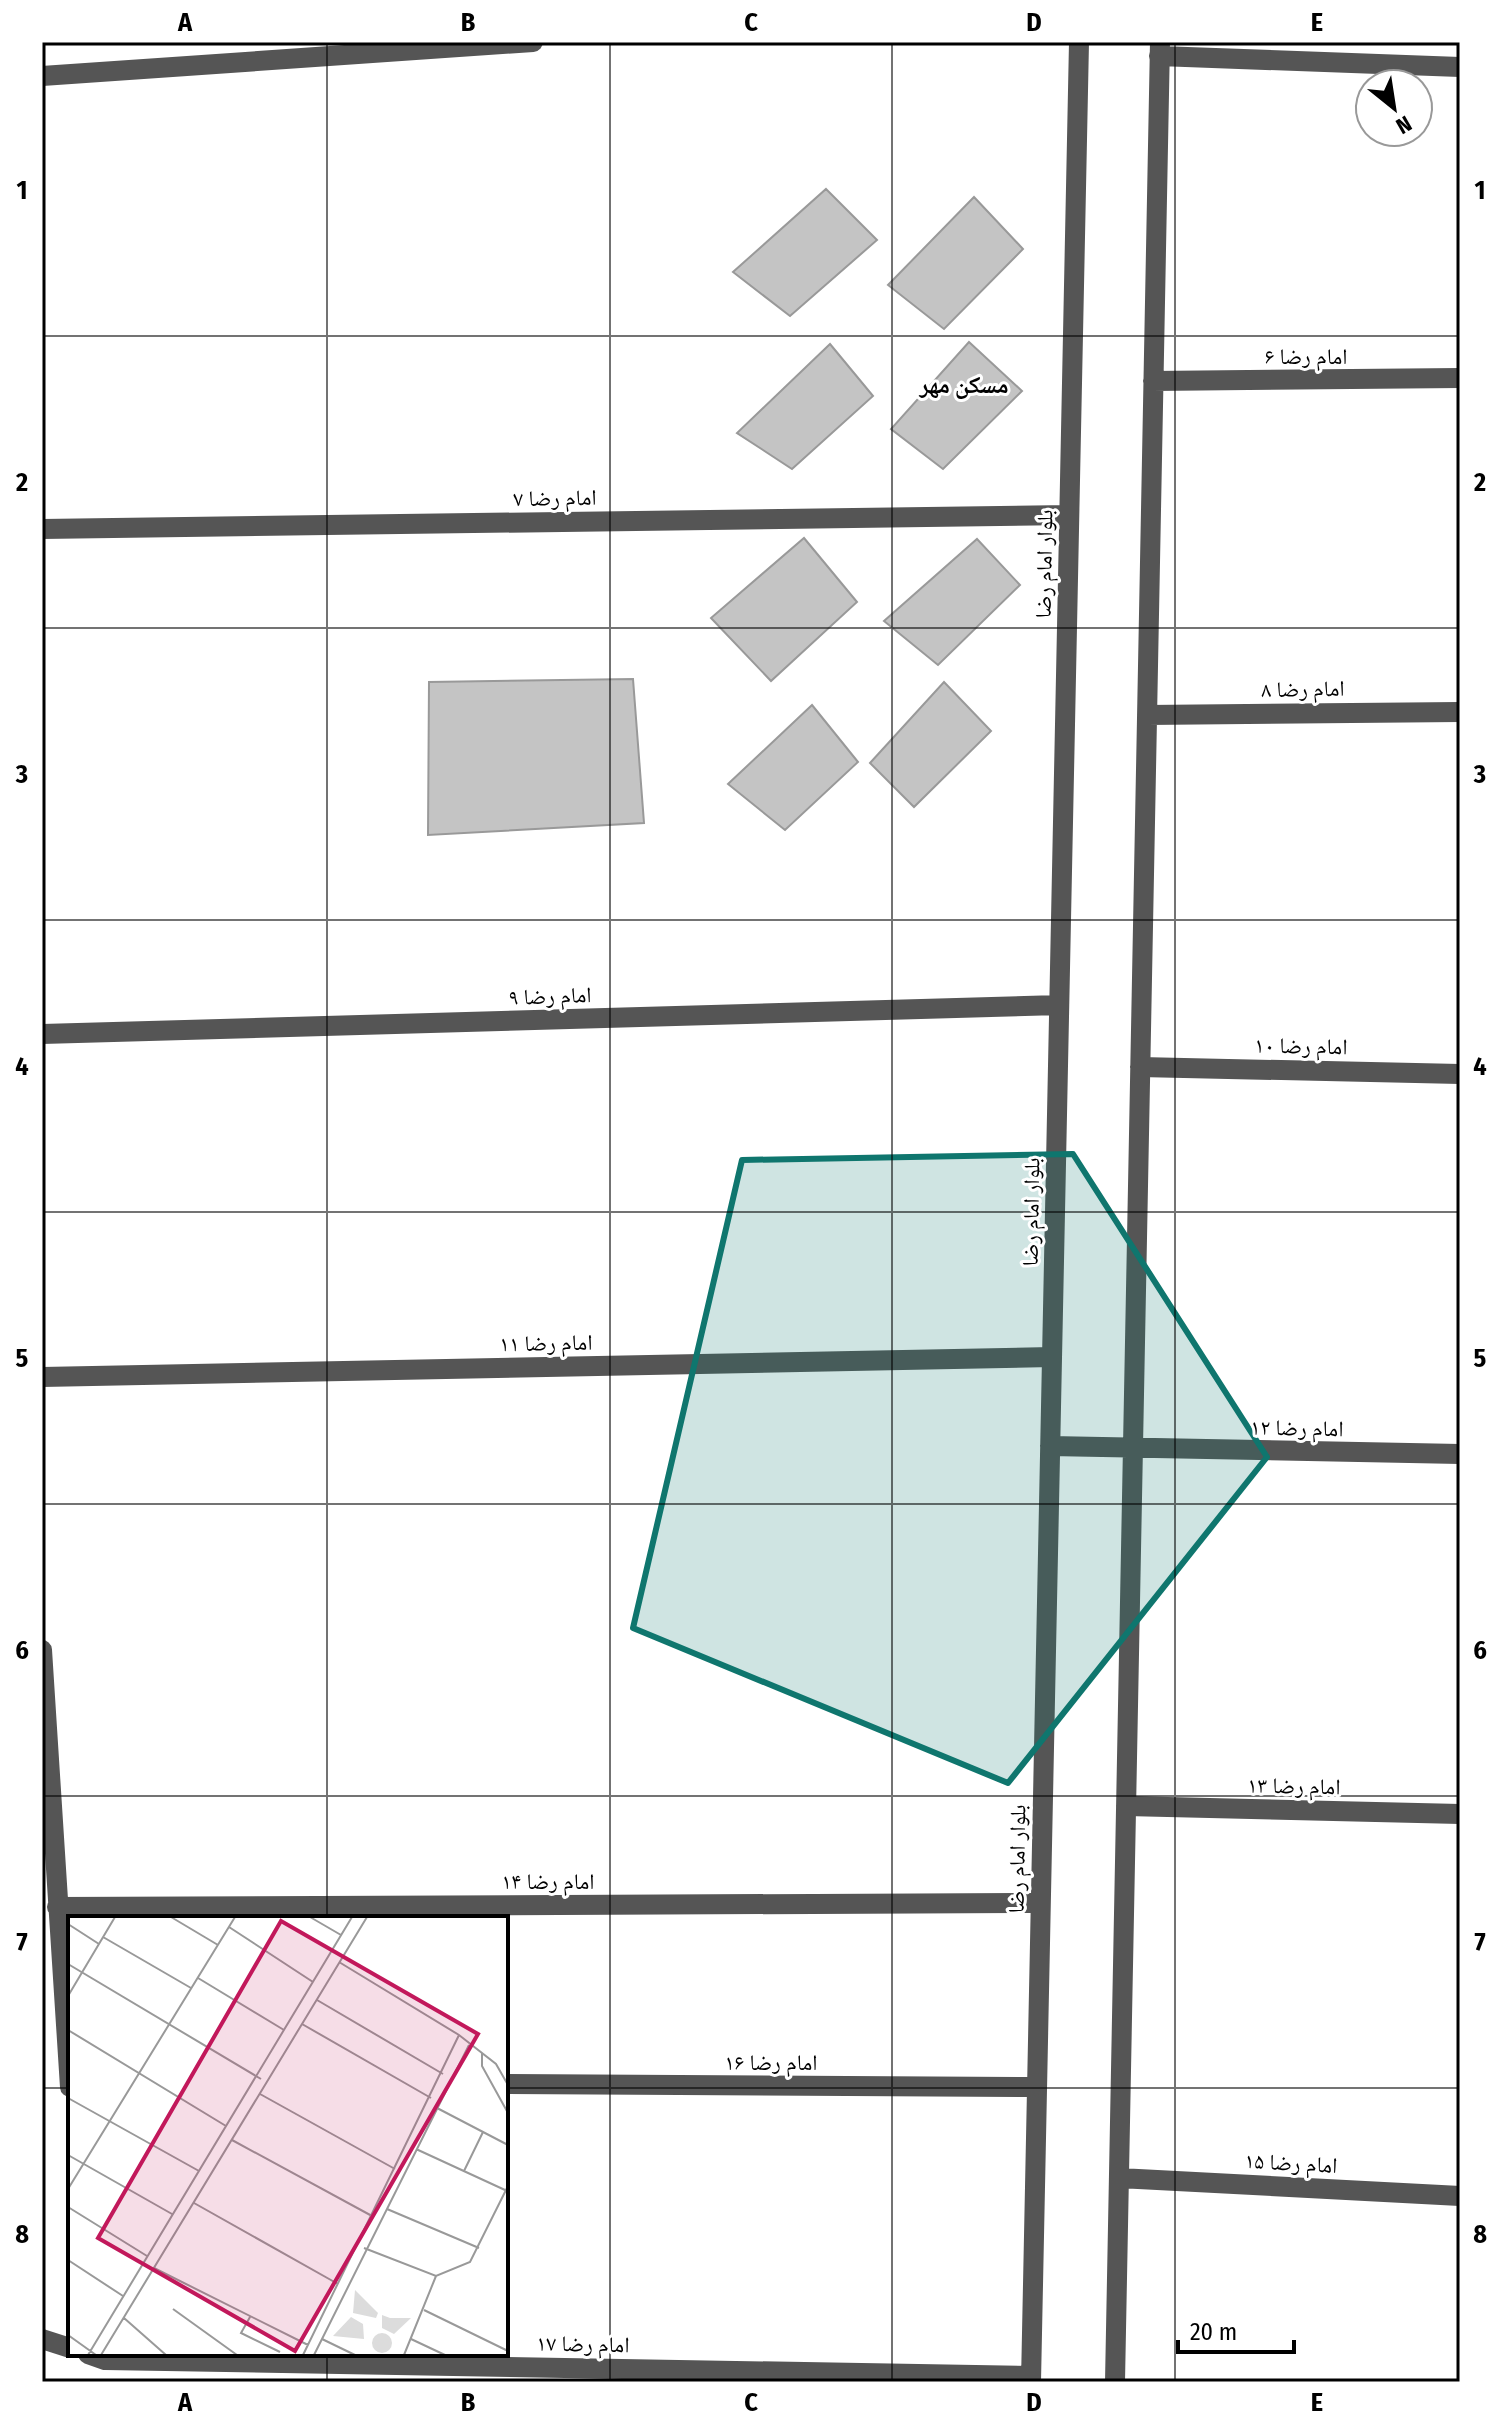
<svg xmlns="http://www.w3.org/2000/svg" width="1502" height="2424" font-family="'Fira Sans Condensed','Noto Naskh Arabic',sans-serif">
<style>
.building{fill:#c4c4c4;stroke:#999;stroke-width:2}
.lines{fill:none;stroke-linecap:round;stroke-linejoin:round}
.minor{stroke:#555;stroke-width:20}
.marked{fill:#0f766e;fill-opacity:0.2;stroke:#0f766e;stroke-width:6;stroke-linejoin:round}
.grid{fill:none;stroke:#000;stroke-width:2;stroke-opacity:0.55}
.labels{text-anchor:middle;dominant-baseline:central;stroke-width:6;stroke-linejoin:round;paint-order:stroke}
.street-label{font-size:22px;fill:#000;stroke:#fff}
.neighbourhood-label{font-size:24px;font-weight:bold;fill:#000;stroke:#fff}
.inset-road{fill:none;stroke:#999;stroke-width:2}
.view{fill:#c2185b;fill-opacity:0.15;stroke:#c2185b;stroke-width:4}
.inset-edge{fill:none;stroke:#000;stroke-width:4}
.neatline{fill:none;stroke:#000;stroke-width:3}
.grid-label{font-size:26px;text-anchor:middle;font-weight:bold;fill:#000}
</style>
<rect width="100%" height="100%" fill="#fff"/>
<!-- building -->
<path class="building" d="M 826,189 L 877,240 L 790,316 L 733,272 Z
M 974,197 L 1023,249 L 944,329 L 888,285 Z
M 969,342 L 1022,391 L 943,469 L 891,429 Z
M 830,344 L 873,396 L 792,469 L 737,433 Z
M 804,538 L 857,602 L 771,681 L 711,618 Z
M 977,539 L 1020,585 L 938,665 L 884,621 Z
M 633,679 L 644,823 L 428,835 L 429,682 Z
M 944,682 L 991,731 L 914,807 L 870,763 Z
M 812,705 L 858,762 L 785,830 L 728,784 Z"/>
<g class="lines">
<!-- minor -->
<path class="minor" d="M 1159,56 L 1460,67
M 42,76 L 533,42
M 1153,381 L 1460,378
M 42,529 L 1069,515
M 1147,715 L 1460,712
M 42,1034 L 1059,1005
M 1140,1067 L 1460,1074
M 42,1377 L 1052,1357
M 1050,1446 L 1460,1454
M 42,1650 L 70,2087
M 1126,1806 L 1460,1814
M 57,1907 L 1040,1903
M 506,2084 L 1036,2087
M 1119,2178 L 1460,2196
M 42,2339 L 70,2348
M 88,2354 L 105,2360 L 1031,2376
M 1031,2382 L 1079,42
M 1115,2382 L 1160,42"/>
</g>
<!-- marked area -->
<path class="marked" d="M 1073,1154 L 1267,1457 L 1008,1783 L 633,1628 L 742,1160 Z"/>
<!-- grid -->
<path class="grid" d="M 327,42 L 327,1918M 610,42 L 610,2382M 892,42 L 892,2382M 1175,42 L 1175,2382M 42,336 L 1460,336M 42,628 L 1460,628M 42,920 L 1460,920M 42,1212 L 1460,1212M 42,1504 L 1460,1504M 42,1796 L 1460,1796M 42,2088 L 70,2088M 506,2088 L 1460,2088M 327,2354 L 327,2382"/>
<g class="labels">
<!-- street labels -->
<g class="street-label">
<text x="1306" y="356">امام رضا ۶</text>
<text transform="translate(555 498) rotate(-1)">امام رضا ۷</text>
<text transform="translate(1044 564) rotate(-89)">بلوار امام رضا</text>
<text transform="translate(1303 689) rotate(-1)">امام رضا ۸</text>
<text transform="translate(550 996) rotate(-2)">امام رضا ۹</text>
<text transform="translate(1301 1046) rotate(1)">امام رضا ۱۰</text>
<text transform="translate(1031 1212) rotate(-89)">بلوار امام رضا</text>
<text transform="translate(546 1343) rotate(-1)">امام رضا ۱۱</text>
<text transform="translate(1297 1428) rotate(1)">امام رضا ۱۲</text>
<text transform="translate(1294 1786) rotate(1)">امام رضا ۱۳</text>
<text transform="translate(1017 1859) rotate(-89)">بلوار امام رضا</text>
<text x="548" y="1881">امام رضا ۱۴</text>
<text x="771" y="2062">امام رضا ۱۶</text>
<text transform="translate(1291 2163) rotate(3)">امام رضا ۱۵</text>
<text transform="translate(583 2344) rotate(1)">امام رضا ۱۷</text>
</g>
<!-- neighbourhood labels -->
<g class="neighbourhood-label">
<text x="964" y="385">مسکن مهر</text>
</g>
</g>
<!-- overview -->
<g transform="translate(68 1916)">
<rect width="440" height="440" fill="#fff"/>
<path d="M 287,374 L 310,397 L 308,402 L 285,397 ZM 314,399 L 322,402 L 343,402 L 326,418 L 314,412 ZM 283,401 L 295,408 L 296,423 L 265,420 ZM304 427a10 10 0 1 1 20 0a10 10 0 1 1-20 0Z" fill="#dcdcdc"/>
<path class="inset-road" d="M 103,1 L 150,29M 242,1 L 273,19M 0,8 L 31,28M 161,11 L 245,66M 35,21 L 123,72M 271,46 L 391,119 L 428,148 L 440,169M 0,48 L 193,163M 130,62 L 216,114M 0,80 L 47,1M 249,84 L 375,158M 234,108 L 363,182M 0,114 L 158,210M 414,137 L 414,150 L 440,197M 192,178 L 327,253M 0,182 L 131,255M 369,192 L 440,229M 164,224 L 304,300M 348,233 L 437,274M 0,239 L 104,298M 396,255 L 415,216M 0,273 L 167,1M 126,287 L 270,368M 0,291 L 79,340M 319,293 L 411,332M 296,332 L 368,360 L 402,346 L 440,270M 0,344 L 55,380M 86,352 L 240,429M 105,393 L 169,439M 356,394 L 440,435M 182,401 L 173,417 L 212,436M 56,402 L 98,439M 0,419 L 28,439M 254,423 L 287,439M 343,423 L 377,439M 20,439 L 284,1M 33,439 L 299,1M 235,439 L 391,119M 246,439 L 401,129M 336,439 L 368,360"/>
<path class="view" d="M 213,5 L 410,118 L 227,435 L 30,322 Z"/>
<rect width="440" height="440" class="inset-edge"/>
</g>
<!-- border -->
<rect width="1502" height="2424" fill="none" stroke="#ffffff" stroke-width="88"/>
<!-- north arrow -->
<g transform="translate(1394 108) rotate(150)"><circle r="38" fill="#ffffff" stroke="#999999" stroke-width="2"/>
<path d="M0-6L14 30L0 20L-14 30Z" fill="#000000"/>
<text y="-12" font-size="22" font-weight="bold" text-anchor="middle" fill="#000000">N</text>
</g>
<!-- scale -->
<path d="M1178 2340v12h116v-12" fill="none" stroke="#000000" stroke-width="4"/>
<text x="1190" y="2340" font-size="24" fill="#000000" stroke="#ffffff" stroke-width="6" paint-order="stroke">20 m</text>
<rect x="44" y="44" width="1414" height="2336" class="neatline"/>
<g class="grid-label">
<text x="185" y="31">A</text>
<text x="468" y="31">B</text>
<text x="751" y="31">C</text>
<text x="1034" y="31">D</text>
<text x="1317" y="31">E</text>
<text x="22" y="199">1</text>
<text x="1480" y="199">1</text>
<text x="22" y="491">2</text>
<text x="1480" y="491">2</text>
<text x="22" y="783">3</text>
<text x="1480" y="783">3</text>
<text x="22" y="1075">4</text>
<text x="1480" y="1075">4</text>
<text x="22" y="1367">5</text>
<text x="1480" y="1367">5</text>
<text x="22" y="1659">6</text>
<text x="1480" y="1659">6</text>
<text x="22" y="1951">7</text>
<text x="1480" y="1951">7</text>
<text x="22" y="2243">8</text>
<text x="1480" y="2243">8</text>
<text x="185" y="2411">A</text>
<text x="468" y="2411">B</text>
<text x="751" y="2411">C</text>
<text x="1034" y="2411">D</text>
<text x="1317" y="2411">E</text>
</g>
</svg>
